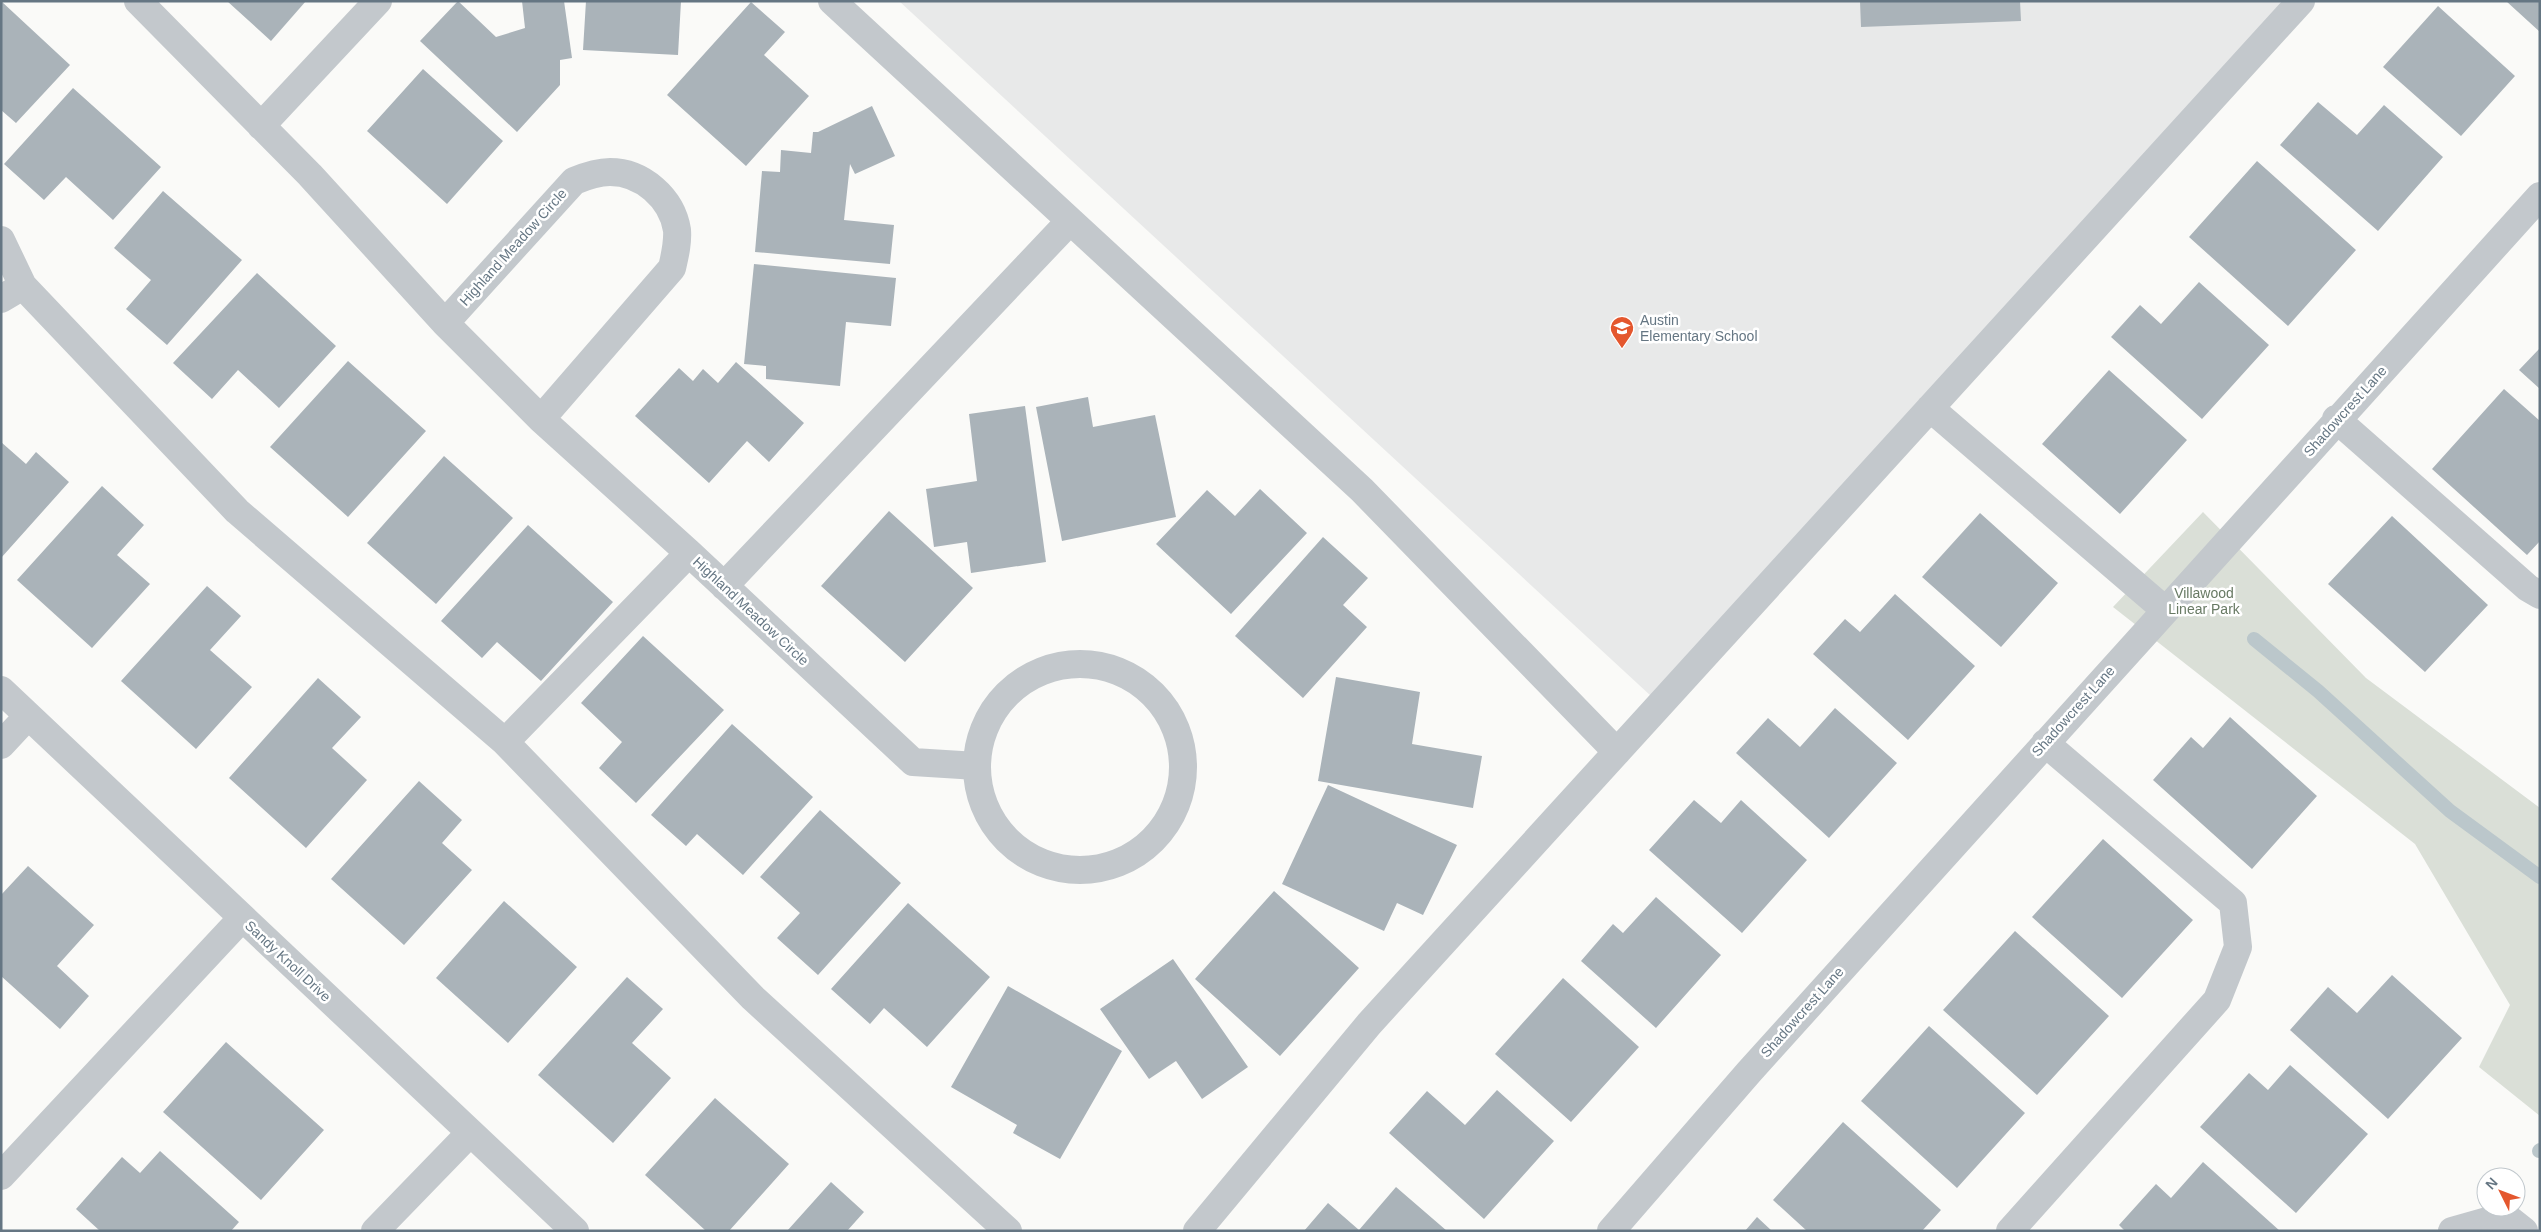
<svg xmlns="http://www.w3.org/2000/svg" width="2541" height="1232" font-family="Helvetica,sans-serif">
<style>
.built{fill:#e8e9e9}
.green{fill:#dadfd7}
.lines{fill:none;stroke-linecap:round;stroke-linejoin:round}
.stream{stroke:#bbc7cb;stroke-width:14}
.building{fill:#aab3b9}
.minor{stroke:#c3c8cc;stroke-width:28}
.labels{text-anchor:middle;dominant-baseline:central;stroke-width:5;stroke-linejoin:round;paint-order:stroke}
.street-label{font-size:14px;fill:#657683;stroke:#fff}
.poi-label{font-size:14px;fill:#657683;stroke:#fff;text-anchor:start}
.park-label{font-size:14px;fill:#687a64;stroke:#fff}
</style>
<rect width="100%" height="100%" fill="#fafaf8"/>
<!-- built -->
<path class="built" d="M 899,1 L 2287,1 L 1651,696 Z"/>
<!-- green -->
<path class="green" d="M 2203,512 L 2366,678 L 2540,808 L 2540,1116 L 2479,1067 L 2510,1005 L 2415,844 L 2113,607 Z"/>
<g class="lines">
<!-- stream -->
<path class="stream" d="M 2254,639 L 2318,691 L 2450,811 L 2540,877
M 2539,1151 L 2540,1150"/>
</g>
<!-- building -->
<path class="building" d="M 1,1 L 70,65 L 16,123 L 1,110 Z
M 227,1 L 306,1 L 271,41 Z
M 458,1 L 496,37 L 525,28 L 522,1 L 564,1 L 572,58 L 560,60 L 560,85 L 517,132 L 420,41 Z
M 586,1 L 681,1 L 678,55 L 583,50 Z
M 1860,1 L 2020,1 L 2021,21 L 1861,27 Z
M 2506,1 L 2540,1 L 2540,32 Z
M 751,2 L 785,32 L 764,55 L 809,96 L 746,166 L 667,95 Z
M 2438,6 L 2515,76 L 2461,136 L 2383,67 Z
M 423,69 L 503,141 L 447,204 L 367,131 Z
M 73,88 L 161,167 L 113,220 L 66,177 L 44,200 L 4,164 Z
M 2318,102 L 2357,135 L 2384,105 L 2443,157 L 2378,231 L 2280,145 Z
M 872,106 L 895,156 L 855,174 L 850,164 L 844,220 L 894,225 L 890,264 L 755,252 L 762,171 L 780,172 L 781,150 L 811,153 L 813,132 L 818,132 Z
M 2257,161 L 2356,250 L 2288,326 L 2189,237 Z
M 163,191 L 242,260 L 167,345 L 126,309 L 151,280 L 114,248 Z
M 754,264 L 896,278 L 891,326 L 846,322 L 840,386 L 766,379 L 766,366 L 744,364 Z
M 257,273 L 336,346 L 279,408 L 238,370 L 212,399 L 173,363 Z
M 2199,282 L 2269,345 L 2202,419 L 2111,337 L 2140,305 L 2161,324 Z
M 2540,348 L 2540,389 L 2519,370 Z
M 348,361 L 426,431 L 348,517 L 270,447 Z
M 736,362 L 804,423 L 769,462 L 747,441 L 709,483 L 635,416 L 679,368 L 693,381 L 703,369 L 718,383 Z
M 2109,370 L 2187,440 L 2120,514 L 2042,444 Z
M 2504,389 L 2540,421 L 2540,541 L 2527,555 L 2432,469 Z
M 1088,397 L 1093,427 L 1155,415 L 1176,517 L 1062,541 L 1036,407 Z
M 1025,406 L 1046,562 L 971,573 L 967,542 L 934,547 L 926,489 L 977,481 L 969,414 Z
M 1,442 L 26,464 L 36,452 L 69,482 L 1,558 Z
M 444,456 L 513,518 L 436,604 L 367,543 Z
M 102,486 L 144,525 L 117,555 L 150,584 L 92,648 L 17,580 Z
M 1260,489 L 1307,533 L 1231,614 L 1156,544 L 1207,490 L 1235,516 Z
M 889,511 L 973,588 L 905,662 L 821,586 Z
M 1980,513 L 2058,583 L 2001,647 L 1922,577 Z
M 2392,516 L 2488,605 L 2425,672 L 2328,584 Z
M 528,525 L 613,602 L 541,681 L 497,642 L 482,658 L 441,621 Z
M 1323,537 L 1368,578 L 1343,605 L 1367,627 L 1303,698 L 1235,636 Z
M 207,586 L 241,616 L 210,650 L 252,687 L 196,749 L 121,681 Z
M 1895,594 L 1975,666 L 1908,740 L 1813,654 L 1845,619 L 1860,632 Z
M 643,636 L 724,710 L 636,803 L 599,768 L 622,742 L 581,703 Z
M 1336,677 L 1420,692 L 1412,744 L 1482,756 L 1473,808 L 1318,781 Z
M 318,678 L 361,717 L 332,748 L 367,780 L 306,848 L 229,778 Z
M 1835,708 L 1897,763 L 1829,838 L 1736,753 L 1768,718 L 1800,747 Z
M 2230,717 L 2317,796 L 2252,869 L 2153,780 L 2191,737 L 2203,748 Z
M 732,724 L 813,797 L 743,875 L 697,834 L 686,846 L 651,815 Z
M 419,781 L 462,820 L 442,843 L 472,870 L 404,945 L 331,879 Z
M 1328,785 L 1457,845 L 1423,915 L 1397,903 L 1384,931 L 1282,884 Z
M 1694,800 L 1721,823 L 1741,800 L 1807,860 L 1742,933 L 1649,850 Z
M 820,810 L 901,883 L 818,975 L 777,938 L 800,913 L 760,877 Z
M 2103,839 L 2193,920 L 2122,998 L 2032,917 Z
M 28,866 L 94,925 L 57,966 L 89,996 L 60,1029 L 1,976 L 1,895 Z
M 1274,891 L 1359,968 L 1280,1056 L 1195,979 Z
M 1656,897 L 1721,955 L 1656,1028 L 1581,961 L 1613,924 L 1623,933 Z
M 504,901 L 577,967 L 508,1043 L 436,978 Z
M 908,903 L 990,977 L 927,1047 L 884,1008 L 870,1024 L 831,989 Z
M 2015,931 L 2109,1016 L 2037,1095 L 1943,1010 Z
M 1173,959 L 1248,1067 L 1202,1099 L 1176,1061 L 1149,1079 L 1100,1009 Z
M 2392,975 L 2462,1038 L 2388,1119 L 2290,1030 L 2328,987 L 2357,1013 Z
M 627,977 L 663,1009 L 632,1043 L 671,1078 L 613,1143 L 538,1075 Z
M 1563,978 L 1639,1047 L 1571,1122 L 1495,1054 Z
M 1008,986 L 1122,1051 L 1060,1159 L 1013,1133 L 1017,1125 L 951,1087 Z
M 1929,1026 L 2025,1113 L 1957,1188 L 1861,1101 Z
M 226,1042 L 324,1130 L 261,1200 L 163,1112 Z
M 2290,1065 L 2368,1134 L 2296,1213 L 2200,1127 L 2249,1073 L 2268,1090 Z
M 1497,1090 L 1554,1141 L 1484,1219 L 1389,1133 L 1427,1091 L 1465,1125 Z
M 715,1098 L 789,1164 L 729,1231 L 706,1231 L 645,1175 Z
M 1843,1122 L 1941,1210 L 1922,1231 L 1807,1231 L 1773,1200 Z
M 160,1151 L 239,1222 L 231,1231 L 100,1231 L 76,1209 L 122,1157 L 140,1173 Z
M 2203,1162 L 2280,1231 L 2125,1231 L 2119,1225 L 2156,1184 L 2171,1198 Z
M 831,1182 L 864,1212 L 847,1231 L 787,1231 Z
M 1396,1187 L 1447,1231 L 1304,1231 L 1328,1203 L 1359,1230 Z
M 1757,1217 L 1772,1231 L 1745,1231 Z"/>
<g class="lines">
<!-- minor -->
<path class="minor" d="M 138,1 L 310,175 L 445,323 L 541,419 L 689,553 L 913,762 L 977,766
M 832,1 L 1362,490 L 1617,752
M 261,126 L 378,1
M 1,240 L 23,286 L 237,511 L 505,742 L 753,998 L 1008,1231
M 1,299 L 23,286
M 445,323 L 574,181 C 586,176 597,172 610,172 C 642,172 672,198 677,230 C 678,243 675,255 672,268 L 541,419
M 1930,408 L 2165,610
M 2336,419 L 2528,588 L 2540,595
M 724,586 L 1070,221
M977 767a103 103 0 1 1 206 0a103 103 0 1 1-206 0Z
M 1,690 L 575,1231
M 505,742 L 689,553
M 1,745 L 28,716
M 1,1176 L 242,918
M 375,1231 L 470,1133
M 1197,1231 L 1369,1024 L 2301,1
M 1611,1231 L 1749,1072 L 2540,196
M 2010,1231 L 2217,1000 L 2238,947 L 2233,903 L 2045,743
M 2452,1231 L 2505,1216 L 2524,1231"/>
</g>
<!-- icons -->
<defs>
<g id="school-pin" transform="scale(1.25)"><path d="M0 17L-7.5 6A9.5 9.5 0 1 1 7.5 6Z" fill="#e4572e" stroke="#fff"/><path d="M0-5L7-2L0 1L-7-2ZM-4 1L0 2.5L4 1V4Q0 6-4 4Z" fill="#fff"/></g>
</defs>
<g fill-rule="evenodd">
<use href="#school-pin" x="1622" y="328"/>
</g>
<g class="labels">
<!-- street labels -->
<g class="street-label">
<text transform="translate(513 247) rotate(-48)">Highland Meadow Circle</text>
<text transform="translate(2345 411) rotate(-48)">Shadowcrest Lane</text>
<text transform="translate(751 611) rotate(43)">Highland Meadow Circle</text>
<text transform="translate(2073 711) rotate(-48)">Shadowcrest Lane</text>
<text transform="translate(288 961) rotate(43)">Sandy Knoll Drive</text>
<text transform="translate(1802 1012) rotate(-48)">Shadowcrest Lane</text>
</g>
<!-- poi labels -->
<g class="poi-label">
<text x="1640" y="320">Austin<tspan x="1640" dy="16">Elementary School</tspan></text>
</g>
<!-- park labels -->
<g class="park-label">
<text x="2204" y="593">Villawood<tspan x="2204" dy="16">Linear Park</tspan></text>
</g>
</g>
<!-- border -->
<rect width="2541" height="1232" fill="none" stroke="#657683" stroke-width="5"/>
<!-- north arrow -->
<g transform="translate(2501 1192) rotate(312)"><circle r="24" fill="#ffffff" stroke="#c1c8cd"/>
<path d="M0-4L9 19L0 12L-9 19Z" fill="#e4572e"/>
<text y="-8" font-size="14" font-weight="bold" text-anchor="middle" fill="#657683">N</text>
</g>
</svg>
